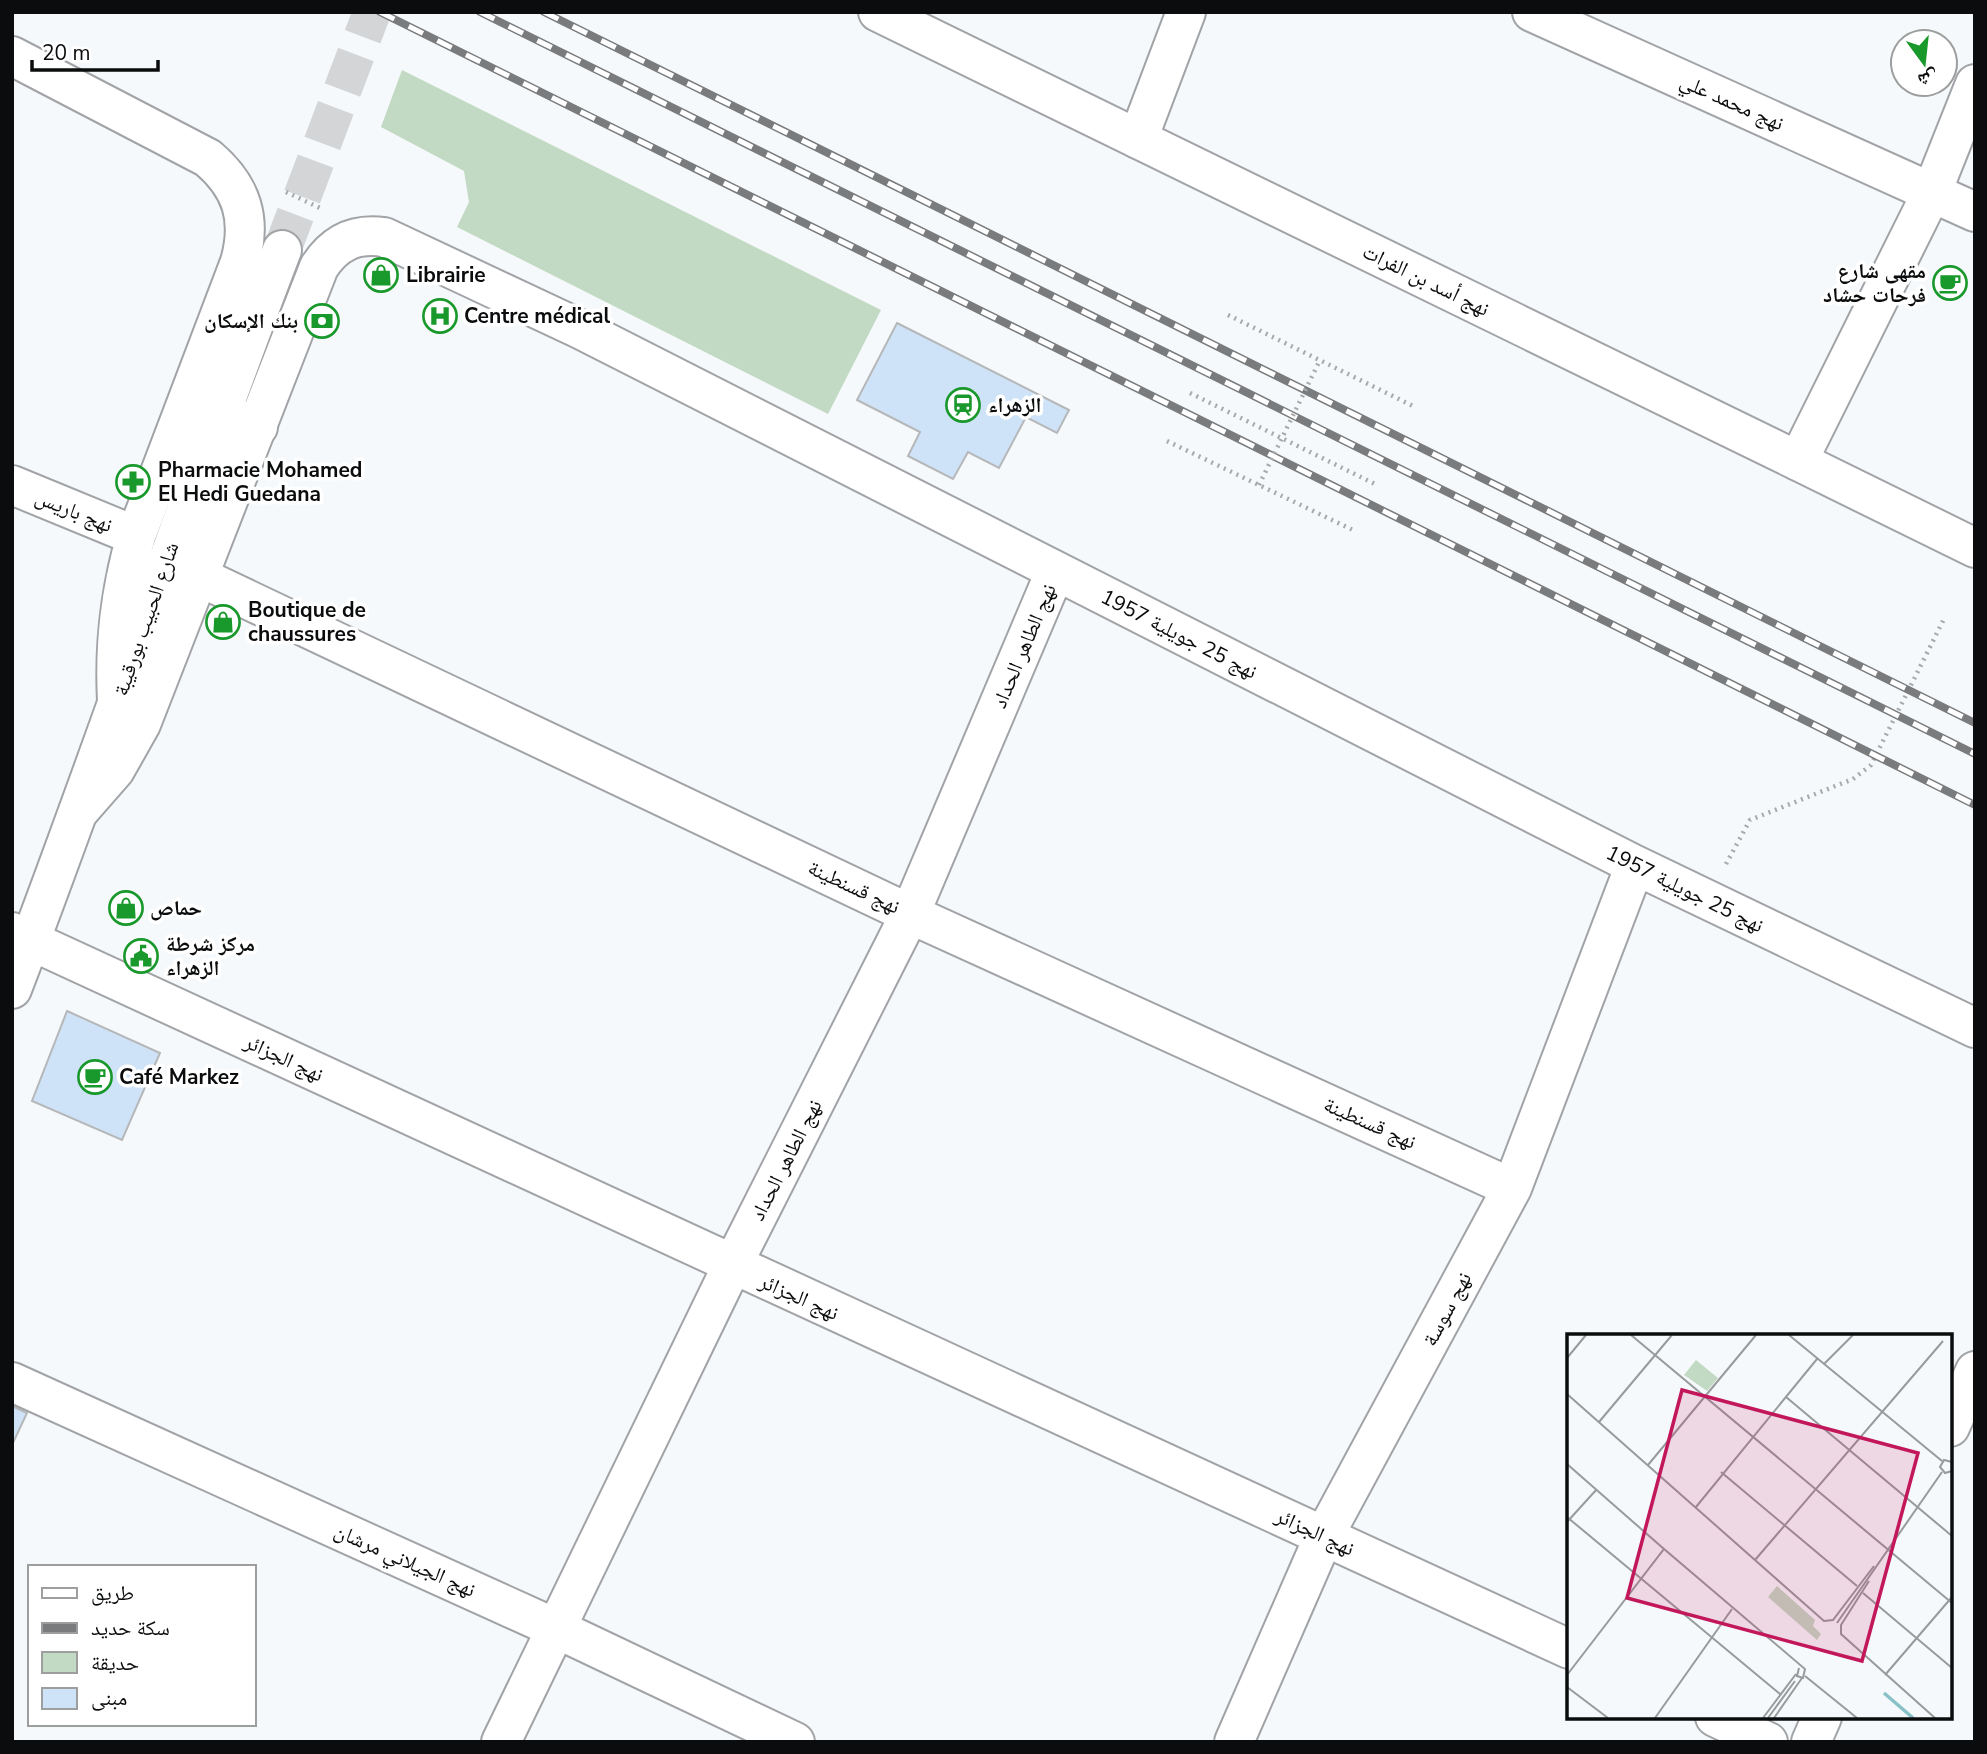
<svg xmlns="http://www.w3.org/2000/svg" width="1987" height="1754" font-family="'Nunito Sans','Noto Naskh Arabic',sans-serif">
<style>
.green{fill:#c2d9c3}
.building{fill:#cfe3f8;stroke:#b5b7b9;stroke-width:2}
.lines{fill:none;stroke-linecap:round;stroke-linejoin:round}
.major-tunnel{stroke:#d3d5d7;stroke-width:38;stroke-dasharray:38 19;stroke-linecap:butt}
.minor-casing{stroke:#a1a3a6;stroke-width:42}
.major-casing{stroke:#a1a3a6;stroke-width:42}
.path{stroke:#a7a9ab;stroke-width:4.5;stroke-dasharray:2 5;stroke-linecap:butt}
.minor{stroke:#fff;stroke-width:38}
.major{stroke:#fff;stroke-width:38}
.rail-casing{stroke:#797b7d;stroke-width:8}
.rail{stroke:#fff;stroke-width:5;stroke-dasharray:16;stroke-linecap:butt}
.path-bridge{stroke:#a7a9ab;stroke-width:4.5;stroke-dasharray:2 5;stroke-linecap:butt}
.labels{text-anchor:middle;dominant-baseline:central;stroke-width:7;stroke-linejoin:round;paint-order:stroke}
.street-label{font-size:21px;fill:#0b0c0d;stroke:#fff}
.poi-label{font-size:21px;font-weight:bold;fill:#0b0c0d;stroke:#fff;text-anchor:start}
.inset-river{fill:none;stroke:#89c1c8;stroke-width:3.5}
.inset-road{fill:none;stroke:#989a9c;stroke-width:2}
.view{fill:#c2185b;fill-opacity:0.15;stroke:#c2185b;stroke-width:3.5}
.inset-edge{fill:none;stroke:#0b0c0d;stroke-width:3.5}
</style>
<rect width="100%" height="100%" fill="#f6f9fb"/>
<!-- green -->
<path class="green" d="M 402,70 L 881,310 L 828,414 L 457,227 L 469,202 L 464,171 L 381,127 Z"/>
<!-- building -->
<path class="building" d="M 897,323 L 1069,410 L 1057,433 L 1026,417 L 999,468 L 968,452 L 953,479 L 908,456 L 920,432 L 857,400 Z
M 67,1011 L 160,1053 L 122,1140 L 32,1101 Z
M 12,1406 L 27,1413 L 12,1445 Z"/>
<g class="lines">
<!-- major-tunnel -->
<path class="major-tunnel" d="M 282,250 L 372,12"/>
<!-- minor casing -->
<g class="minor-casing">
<path id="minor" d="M 1532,12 L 1975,212
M 12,56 L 208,158 C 242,187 252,219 240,262 L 136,536 C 120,592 114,643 117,701
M 1138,139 L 1186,12
M 1798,461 L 1975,548
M 12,485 L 136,536
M 200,577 L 910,914 L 1512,1188
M 80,810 L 115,770 L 141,724 L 319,267 C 335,242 355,233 384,237 L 580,329 L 1635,865 L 1975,1028
M 12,932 L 1569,1649
M 12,1382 L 555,1628 L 795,1742
M 1950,1427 L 1975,1371
M 1715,1717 L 1768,1742
M 501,1742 L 732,1266 L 910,914 L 1055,572
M 1234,1742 L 1324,1536 L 1512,1188 L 1635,865
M 1811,1742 L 1822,1717"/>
</g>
<!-- major casing -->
<g class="major-casing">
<path id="major" d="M 878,12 L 1798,461 L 1932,192 L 1975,84
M 220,412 L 258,427
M 12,989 C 106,744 188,495 282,250"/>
</g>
<!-- path -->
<path class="path" d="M 286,192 L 320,208
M 1228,315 L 1415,407
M 1190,393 L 1377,485
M 1167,441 L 1355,531
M 1726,864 L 1750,820 L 1853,779 L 1871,765 L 1945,617"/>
<!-- minor -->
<use href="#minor" class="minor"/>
<!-- major -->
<use href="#major" class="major"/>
<!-- rail casing -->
<g class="rail-casing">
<path id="rail" d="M 380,12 L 1975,805
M 480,12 L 1975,754
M 544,12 L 1975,723"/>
</g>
<!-- rail -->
<use href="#rail" class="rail"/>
<!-- path-bridge -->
<path class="path-bridge" d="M 1259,485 L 1320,360"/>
</g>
<!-- icons -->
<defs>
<g id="shop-ring" transform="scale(1.75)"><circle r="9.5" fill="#fff" stroke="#19982c" stroke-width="1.5"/><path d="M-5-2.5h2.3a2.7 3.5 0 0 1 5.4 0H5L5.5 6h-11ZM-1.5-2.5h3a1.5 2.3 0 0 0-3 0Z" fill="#19982c"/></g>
<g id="cafe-ring" transform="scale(1.75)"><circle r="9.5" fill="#fff" stroke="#19982c" stroke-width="1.5"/><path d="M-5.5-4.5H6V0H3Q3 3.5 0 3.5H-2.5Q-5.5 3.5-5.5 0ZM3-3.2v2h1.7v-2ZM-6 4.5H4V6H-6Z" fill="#19982c"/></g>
<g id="hospital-ring" transform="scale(1.75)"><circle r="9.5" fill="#fff" stroke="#19982c" stroke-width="1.5"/><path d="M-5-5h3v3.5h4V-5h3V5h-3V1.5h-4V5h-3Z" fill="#19982c"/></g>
<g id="bank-ring" transform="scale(1.75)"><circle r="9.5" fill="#fff" stroke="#19982c" stroke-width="1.5"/><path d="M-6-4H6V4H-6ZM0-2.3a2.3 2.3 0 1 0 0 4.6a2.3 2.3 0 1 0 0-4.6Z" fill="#19982c"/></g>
<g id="station-ring" transform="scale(1.75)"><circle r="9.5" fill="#fff" stroke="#19982c" stroke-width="1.5"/><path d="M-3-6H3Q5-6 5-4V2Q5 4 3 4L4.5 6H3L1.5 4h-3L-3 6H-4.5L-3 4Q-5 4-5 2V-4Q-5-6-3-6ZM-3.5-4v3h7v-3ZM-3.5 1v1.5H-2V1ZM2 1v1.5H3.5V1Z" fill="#19982c"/></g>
<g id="pharmacy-ring" transform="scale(1.75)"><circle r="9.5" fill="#fff" stroke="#19982c" stroke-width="1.5"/><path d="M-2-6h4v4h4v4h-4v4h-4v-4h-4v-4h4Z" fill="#19982c"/></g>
<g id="civic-ring" transform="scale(1.75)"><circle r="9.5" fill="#fff" stroke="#19982c" stroke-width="1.5"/><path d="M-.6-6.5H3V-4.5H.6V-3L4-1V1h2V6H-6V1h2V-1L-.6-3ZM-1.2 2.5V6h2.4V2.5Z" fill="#19982c"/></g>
</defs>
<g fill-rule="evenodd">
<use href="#shop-ring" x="381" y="275"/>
<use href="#cafe-ring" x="1950" y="283"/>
<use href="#hospital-ring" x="440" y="316"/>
<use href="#bank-ring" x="322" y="321"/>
<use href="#station-ring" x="963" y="405"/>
<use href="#pharmacy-ring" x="133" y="482"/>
<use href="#shop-ring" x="223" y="622"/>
<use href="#shop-ring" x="126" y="908"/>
<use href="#civic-ring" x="141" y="956"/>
<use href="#cafe-ring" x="95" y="1077"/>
</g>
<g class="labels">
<!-- street labels -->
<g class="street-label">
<text transform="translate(1732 102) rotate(24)">نهج محمد علي</text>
<text transform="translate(1426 280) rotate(26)">نهج أسد بن الفرات</text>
<text transform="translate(74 511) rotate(22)">نهج باريس</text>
<text transform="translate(146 619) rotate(-71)">شارع الحبيب بورقيبة</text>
<text transform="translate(1179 634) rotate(27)">نهج 25 جويلية 1957</text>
<text transform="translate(1024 646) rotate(-67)">نهج الطاهر الحداد</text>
<text transform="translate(854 887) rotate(25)">نهج قسنطينة</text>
<text transform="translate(1685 889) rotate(26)">نهج 25 جويلية 1957</text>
<text transform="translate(284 1058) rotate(25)">نهج الجزائر</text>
<text transform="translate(1370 1123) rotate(24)">نهج قسنطينة</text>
<text transform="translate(786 1160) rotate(-63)">نهج الطاهر الحداد</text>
<text transform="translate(799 1297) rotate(24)">نهج الجزائر</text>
<text transform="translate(1447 1309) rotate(-62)">نهج سوسة</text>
<text transform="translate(1315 1532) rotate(25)">نهج الجزائر</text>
<text transform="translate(405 1560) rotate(24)">نهج الجيلاني مرشان</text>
</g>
<!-- poi labels -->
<g class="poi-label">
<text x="1926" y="271" text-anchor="end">مقهى شارع<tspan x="1926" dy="24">فرحات حشاد</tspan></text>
<text x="406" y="275">Librairie</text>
<text x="464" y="316">Centre médical</text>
<text x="298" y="321" text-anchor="end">بنك الإسكان</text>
<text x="988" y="405">الزهراء</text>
<text x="158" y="470">Pharmacie Mohamed<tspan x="158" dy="24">El Hedi Guedana</tspan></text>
<text x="248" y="610">Boutique de<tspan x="248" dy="24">chaussures</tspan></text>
<text x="150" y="908">حماص</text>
<text x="166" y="944">مركز شرطة<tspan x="166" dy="24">الزهراء</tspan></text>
<text x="119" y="1077">Café Markez</text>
</g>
</g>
<!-- overview -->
<g transform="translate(1567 1334)">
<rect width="385" height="385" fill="#f6f9fb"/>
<path d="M 129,26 L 151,44 L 140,57 L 117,41 ZM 210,252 L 248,286 L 246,292 L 254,300 L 250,306 L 201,263 Z" fill="#c2d9c3"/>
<path class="inset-river" d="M 317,359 L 346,384"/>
<path class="inset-road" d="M 64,1 L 385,269M 222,1 L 375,127M 0,24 L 19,1M 257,30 L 286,1M 0,60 L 257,287 L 266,286 L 307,232M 219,63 L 385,202M 32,88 L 105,1M 385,128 L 377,126 L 373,133 L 378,139 L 385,137M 0,130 L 97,215M 81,131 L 189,1M 154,138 L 290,252M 129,173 L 250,25M 0,183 L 213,360M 0,188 L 30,155M 188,226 L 376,7M 302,247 L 274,291 L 274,300 L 368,384M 296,259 L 385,334M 270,289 L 375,138M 0,341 L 97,215 L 238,335 L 236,344 L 230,342 L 232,334M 318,341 L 385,263M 238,342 L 290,384M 0,353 L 41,384M 88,384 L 165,275M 196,384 L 229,340M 201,384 L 228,347M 207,384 L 235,344"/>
<path class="view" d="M 115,56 L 351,119 L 295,327 L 60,264 Z"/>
<rect width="385" height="385" class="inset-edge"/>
</g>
<!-- border -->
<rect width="1987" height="1754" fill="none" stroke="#0b0c0d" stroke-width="28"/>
<!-- legend -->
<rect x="28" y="1565" width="228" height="161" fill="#ffffff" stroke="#9d9e9e" stroke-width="2"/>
<rect x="42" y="1588" width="35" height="10" fill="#ffffff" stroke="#9d9e9e" stroke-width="2"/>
<text x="91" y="1600" font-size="21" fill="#0b0c0d">طريق</text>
<rect x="42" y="1623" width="35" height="10" fill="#797b7d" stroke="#9d9e9e" stroke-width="2"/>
<text x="91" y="1635" font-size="21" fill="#0b0c0d">سكة حديد</text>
<rect x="42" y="1652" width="35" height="21" fill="#c2d9c3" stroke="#9d9e9e" stroke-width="2"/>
<text x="91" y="1670" font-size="21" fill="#0b0c0d">حديقة</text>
<rect x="42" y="1688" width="35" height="21" fill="#cfe3f8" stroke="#9d9e9e" stroke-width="2"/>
<text x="91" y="1705" font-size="21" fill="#0b0c0d">مبنى</text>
<!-- north arrow -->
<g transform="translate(1924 63) rotate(165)"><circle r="33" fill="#ffffff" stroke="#9d9e9e" stroke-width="2"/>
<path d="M0-5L12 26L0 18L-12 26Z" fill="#19982c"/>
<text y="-10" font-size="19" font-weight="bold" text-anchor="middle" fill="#0b0c0d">ش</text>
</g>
<!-- scale -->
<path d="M32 60v10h126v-10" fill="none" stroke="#0b0c0d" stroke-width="3.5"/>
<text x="42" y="60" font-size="21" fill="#0b0c0d" stroke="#ffffff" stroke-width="5" paint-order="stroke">20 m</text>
</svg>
